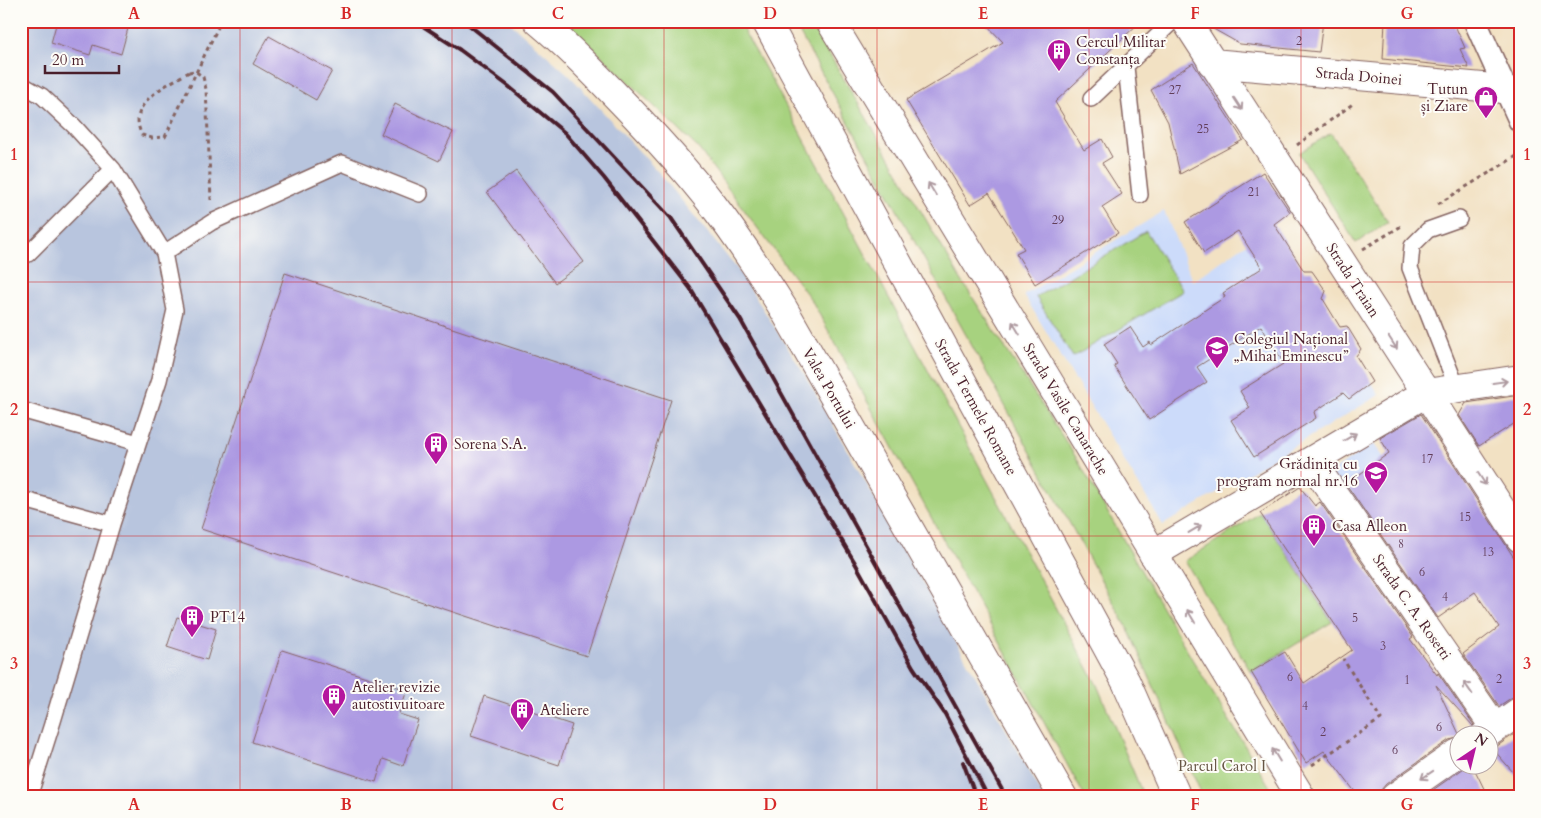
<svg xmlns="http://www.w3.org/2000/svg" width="1541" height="818" font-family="Cardo,serif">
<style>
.built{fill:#ccdbfa}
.industrial{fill:#b8c5de}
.green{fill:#a7d27f;stroke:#787855}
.building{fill:#ac99e2}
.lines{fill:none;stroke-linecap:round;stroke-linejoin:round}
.service-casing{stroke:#856360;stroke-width:18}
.pedestrian-casing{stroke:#856360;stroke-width:25}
.minor-casing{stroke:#856360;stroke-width:30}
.tertiary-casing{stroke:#856360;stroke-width:30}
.path{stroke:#856360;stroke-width:3;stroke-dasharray:4 4;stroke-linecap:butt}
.service{stroke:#fff;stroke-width:15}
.pedestrian{stroke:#fff;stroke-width:22}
.minor{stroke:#fff;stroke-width:28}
.tertiary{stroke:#fff;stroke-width:28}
.rail{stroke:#4a1f2b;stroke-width:4}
.path-bridge{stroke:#856360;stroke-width:3;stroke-dasharray:4 4;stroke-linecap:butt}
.oneway{stroke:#ae9aa0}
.grid{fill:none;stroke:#d62828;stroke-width:1;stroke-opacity:0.55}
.labels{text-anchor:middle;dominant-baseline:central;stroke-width:4;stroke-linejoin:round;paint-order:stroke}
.number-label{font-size:12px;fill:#623e59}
.poi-label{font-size:15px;fill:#4a1f2b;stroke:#fdfcf7;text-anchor:start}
.street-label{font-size:15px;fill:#4a1f2b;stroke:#fdfcf7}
.park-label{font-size:15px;fill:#654;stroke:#fdfcf7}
.neatline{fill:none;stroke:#d62828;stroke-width:2}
.grid-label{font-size:16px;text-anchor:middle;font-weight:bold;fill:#d62828}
</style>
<rect width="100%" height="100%" fill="#fdfcf7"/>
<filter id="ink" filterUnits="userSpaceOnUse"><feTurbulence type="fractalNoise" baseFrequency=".02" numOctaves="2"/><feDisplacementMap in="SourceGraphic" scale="10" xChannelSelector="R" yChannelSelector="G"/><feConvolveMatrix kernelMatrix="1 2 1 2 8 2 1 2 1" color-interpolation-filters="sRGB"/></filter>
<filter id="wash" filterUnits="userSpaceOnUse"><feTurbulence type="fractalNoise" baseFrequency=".0096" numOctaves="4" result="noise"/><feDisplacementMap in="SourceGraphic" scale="20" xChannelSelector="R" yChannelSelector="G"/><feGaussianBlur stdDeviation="1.12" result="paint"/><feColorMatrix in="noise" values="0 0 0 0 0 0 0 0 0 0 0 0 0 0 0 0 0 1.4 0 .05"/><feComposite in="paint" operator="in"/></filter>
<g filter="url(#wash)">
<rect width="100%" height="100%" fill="#f2e1c3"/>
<!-- built -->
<path class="built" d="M 1164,211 L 1193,281 L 1274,224 L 1304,271 L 1312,271 L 1326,291 L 1323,300 L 1340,327 L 1347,326 L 1361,349 L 1356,356 L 1379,395 L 1163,525 L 1024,295 Z
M 1373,443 L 1413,499 L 1407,515 L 1375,537 L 1329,474 Z"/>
<!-- industrial -->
<path class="industrial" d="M 21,21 L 508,21 L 569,75 L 661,175 L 739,271 L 803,372 L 1044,797 L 21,797 Z"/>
<!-- green -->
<path class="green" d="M 565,21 L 738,21 L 773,82 L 1097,685 L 1144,797 L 1085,797 L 812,301 L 698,148 Z
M 793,21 L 810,21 L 960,278 L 1077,459 L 1192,659 L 1276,797 L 1203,797 L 1128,629 Z
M 1331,133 L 1388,222 L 1356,243 L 1299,153 Z
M 1146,231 L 1183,291 L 1073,357 L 1036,297 Z
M 1260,513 L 1332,622 L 1251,672 L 1185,561 Z"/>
<g id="blocks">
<!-- building -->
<path class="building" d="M 57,21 L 130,21 L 121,54 L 93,45 L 90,55 L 51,43 Z
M 983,21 L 1141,21 L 1055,102 L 1084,150 L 1102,139 L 1112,157 L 1102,163 L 1122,194 L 1102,207 L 1118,233 L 1035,284 L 1016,253 L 1024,249 L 989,193 L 970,205 L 906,100 L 1003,42 Z
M 1205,21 L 1323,21 L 1319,52 L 1240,44 L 1208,26 Z
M 1385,21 L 1453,21 L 1465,48 L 1460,49 L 1469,68 L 1383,59 Z
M 269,36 L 332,71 L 316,100 L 253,64 Z
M 1193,63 L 1243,140 L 1180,174 L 1168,122 L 1151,90 Z
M 395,104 L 453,132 L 439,161 L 381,134 Z
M 516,171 L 584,262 L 555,283 L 487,192 Z
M 1263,172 L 1290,212 L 1274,224 L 1304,271 L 1312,271 L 1326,291 L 1323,299 L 1340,327 L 1347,326 L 1361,349 L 1356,356 L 1372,382 L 1349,399 L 1343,393 L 1314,412 L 1316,418 L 1254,457 L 1231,420 L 1250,408 L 1240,391 L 1283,364 L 1282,363 L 1283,362 L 1261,326 L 1197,367 L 1207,382 L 1149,420 L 1114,366 L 1117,364 L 1104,344 L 1130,327 L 1143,347 L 1150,342 L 1151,345 L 1225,297 L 1223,293 L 1262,268 L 1238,231 L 1204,253 L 1185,222 Z
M 285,273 L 671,400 L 587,656 L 201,529 Z
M 1520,395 L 1520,420 L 1479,446 L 1459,415 L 1466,403 Z
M 1421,414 L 1520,567 L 1520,696 L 1511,698 L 1499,706 L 1463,654 L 1499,627 L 1475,592 L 1438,618 L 1346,484 L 1389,453 L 1380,438 Z
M 1300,487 L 1315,506 L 1320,502 L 1413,637 L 1410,639 L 1437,675 L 1438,673 L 1474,725 L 1473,726 L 1436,685 L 1460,736 L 1458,738 L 1449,740 L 1386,784 L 1381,790 L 1380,797 L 1359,797 L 1324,751 L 1306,763 L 1251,672 L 1285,652 L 1304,683 L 1352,650 L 1260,513 Z
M 177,617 L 216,629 L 207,660 L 167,647 Z
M 282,650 L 407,690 L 399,714 L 418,720 L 403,766 L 383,759 L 376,782 L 252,742 Z
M 484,696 L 572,725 L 559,765 L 471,736 Z
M 1520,730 L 1520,780 L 1493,749 Z
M 1467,766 L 1473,766 L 1488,797 L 1423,797 Z"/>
</g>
</g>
<g filter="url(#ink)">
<use href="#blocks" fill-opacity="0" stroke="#856360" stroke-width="1"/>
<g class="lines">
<!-- service casing -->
<g class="service-casing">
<path id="service" d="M 1126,67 L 1140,195
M 21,84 L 42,96 L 74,126 L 113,169 L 164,253 L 175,310 L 159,380 L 112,524 L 53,721 L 29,797
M 1091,99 L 1173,21
M 164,253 L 212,222 L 342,163 L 420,194
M 21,257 L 28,254 L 113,169
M 1457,388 L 1410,268 L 1412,246 L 1428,230 L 1459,219
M 21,410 L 138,443
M 21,499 L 112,524"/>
</g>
<!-- pedestrian casing -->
<g class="pedestrian-casing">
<path id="pedestrian" d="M 1475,21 L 1520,121"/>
</g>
<!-- minor casing -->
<g class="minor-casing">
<path id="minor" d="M 830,21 L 1301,797
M 1186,21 L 1520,538
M 1212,63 L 1505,89
M 1311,461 L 1495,728
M 1153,554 L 1426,393 L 1520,379
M 1484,736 L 1520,711
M 1395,797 L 1458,753"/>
</g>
<!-- tertiary casing -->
<g class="tertiary-casing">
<path id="tertiary" d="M 538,21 C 568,46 595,74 623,103 C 654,135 685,169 713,205 C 738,238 761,273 783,308 L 1063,797
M 766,21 L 1126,682 L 1177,797"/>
</g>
<!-- path -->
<path class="path" d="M 189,72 L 195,71 L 203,77 L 206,89 L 211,200
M 1297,145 L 1354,103
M 1438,204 L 1520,154
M 1363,249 L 1403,225
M 1312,765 L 1381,719 L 1343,659"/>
<!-- service -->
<use href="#service" class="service"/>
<!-- pedestrian -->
<use href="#pedestrian" class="pedestrian"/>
<!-- minor -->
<use href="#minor" class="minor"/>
<!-- tertiary -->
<use href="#tertiary" class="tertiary"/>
<!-- rail -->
<path class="rail" d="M 415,21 L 460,50 L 507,85 L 565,133 L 604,178 L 690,288 L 854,561 L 913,667 L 945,714 L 988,797
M 464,21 L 553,92 L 671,218 L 740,319 L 1006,797
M 963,762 L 976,797"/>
<!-- path-bridge -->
<path class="path-bridge" d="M 189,72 C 167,85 125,103 142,135 L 152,138 L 165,137 L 221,21"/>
</g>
<!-- one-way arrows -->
<defs><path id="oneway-shaft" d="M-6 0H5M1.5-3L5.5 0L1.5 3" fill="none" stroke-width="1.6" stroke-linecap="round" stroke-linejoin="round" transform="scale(1.25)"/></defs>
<g class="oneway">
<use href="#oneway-shaft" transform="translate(1238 104) rotate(57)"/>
<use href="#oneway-shaft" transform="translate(932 189) rotate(-121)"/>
<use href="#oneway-shaft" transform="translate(1016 328) rotate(-121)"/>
<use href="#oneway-shaft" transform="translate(1393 343) rotate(57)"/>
<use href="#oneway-shaft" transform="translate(1500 382) rotate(-8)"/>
<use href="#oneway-shaft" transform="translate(1350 437) rotate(-31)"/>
<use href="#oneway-shaft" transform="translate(1482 479) rotate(57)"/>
<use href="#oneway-shaft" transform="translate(1195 529) rotate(-31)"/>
<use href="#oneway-shaft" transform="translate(1191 616) rotate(-121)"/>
<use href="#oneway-shaft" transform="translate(1468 688) rotate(-125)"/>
<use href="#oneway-shaft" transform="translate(1276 755) rotate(-121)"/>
<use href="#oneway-shaft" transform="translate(1427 775) rotate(146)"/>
</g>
</g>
<!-- grid -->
<path class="grid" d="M 240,21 L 240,797M 452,21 L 452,797M 664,21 L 664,797M 877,21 L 877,797M 1089,21 L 1089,797M 1301,21 L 1301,797M 21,282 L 1520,282M 21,536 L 1520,536"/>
<!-- icons -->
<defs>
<g id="building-pin" transform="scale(1.25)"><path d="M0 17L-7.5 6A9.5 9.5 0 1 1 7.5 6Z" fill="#b5179e" stroke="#fdfcf7"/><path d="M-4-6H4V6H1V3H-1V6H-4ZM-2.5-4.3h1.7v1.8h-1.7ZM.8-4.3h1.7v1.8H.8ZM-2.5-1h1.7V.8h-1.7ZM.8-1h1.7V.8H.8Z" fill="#fff"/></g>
<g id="shop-pin" transform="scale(1.25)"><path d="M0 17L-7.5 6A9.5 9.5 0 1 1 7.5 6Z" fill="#b5179e" stroke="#fdfcf7"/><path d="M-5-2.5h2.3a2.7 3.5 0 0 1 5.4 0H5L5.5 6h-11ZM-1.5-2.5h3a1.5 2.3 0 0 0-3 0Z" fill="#fff"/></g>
<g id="school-pin" transform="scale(1.25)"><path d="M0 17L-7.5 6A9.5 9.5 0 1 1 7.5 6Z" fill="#b5179e" stroke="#fdfcf7"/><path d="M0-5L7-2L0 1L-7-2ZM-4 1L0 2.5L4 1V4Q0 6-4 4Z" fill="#fff"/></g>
</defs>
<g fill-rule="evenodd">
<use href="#building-pin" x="1059" y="51"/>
<use href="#shop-pin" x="1486" y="98"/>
<use href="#school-pin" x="1217" y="348"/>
<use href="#building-pin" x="436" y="444"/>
<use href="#school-pin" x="1376" y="473"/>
<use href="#building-pin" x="1314" y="526"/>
<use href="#building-pin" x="192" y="617"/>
<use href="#building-pin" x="334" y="696"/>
<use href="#building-pin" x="522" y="710"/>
</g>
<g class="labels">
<!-- number labels -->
<g class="number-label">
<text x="1299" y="41">2</text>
<text x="1175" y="90">27</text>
<text x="1203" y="129">25</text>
<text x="1254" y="192">21</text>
<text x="1058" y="220">29</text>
<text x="1427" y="459">17</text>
<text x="1465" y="517">15</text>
<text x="1401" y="544">8</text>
<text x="1488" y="552">13</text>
<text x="1422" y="572">6</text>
<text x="1445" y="597">4</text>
<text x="1355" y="618">5</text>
<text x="1383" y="646">3</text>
<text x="1290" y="677">6</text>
<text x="1499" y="679">2</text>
<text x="1407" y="680">1</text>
<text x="1305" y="706">4</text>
<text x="1439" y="727">6</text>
<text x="1323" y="732">2</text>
<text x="1395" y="750">6</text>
</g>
<!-- poi labels -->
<g class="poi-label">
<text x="1076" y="42">Cercul Militar<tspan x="1076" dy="17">Constanța</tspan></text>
<text x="1468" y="89" text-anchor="end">Tutun<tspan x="1468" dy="17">și Ziare</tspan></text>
<text x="1234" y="339">Colegiul Național<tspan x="1234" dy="17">„Mihai Eminescu”</tspan></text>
<text x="454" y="444">Sorena S.A.</text>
<text x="1358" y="464" text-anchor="end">Grădinița cu<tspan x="1358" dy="17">program normal nr.16</tspan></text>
<text x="1332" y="526">Casa Alleon</text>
<text x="210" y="617">PT14</text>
<text x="352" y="687">Atelier revizie<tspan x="352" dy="17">autostivuitoare</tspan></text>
<text x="540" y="710">Ateliere</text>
</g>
<!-- street labels -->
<g class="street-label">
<text transform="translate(1359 76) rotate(5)">Strada Doinei</text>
<text transform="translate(1353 280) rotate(57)">Strada Traian</text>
<text transform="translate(829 388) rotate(60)">Valea Portului</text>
<text transform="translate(976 407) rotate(61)">Strada Termele Romane</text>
<text transform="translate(1066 409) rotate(59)">Strada Vasile Canarache</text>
<text transform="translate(1412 607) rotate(55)">Strada C. A. Rosetti</text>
</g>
<!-- park labels -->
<g class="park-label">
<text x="1222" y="766">Parcul Carol I</text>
</g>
</g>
<!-- margin -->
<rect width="1541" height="818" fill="none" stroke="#fdfcf7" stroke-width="55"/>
<!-- north arrow -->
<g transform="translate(1474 750) rotate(35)"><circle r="24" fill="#fdfcf7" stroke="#b5a4a5"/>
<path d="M0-4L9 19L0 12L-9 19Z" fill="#b5179e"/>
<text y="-8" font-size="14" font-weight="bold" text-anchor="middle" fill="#4a1f2b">N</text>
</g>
<!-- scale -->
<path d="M45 65v8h74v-8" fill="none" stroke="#4a1f2b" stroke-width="2.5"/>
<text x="52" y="65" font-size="15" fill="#4a1f2b" stroke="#fdfcf7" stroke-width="4" paint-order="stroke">20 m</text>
<rect x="28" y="28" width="1486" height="762" class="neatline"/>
<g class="grid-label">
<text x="134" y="19">A</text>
<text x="346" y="19">B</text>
<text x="558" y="19">C</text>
<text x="770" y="19">D</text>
<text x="983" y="19">E</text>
<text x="1195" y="19">F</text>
<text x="1407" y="19">G</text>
<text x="14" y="160">1</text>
<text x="1527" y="160">1</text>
<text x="14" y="415">2</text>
<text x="1527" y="415">2</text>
<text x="14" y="669">3</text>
<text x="1527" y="669">3</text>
<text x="134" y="810">A</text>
<text x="346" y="810">B</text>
<text x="558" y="810">C</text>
<text x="770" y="810">D</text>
<text x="983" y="810">E</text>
<text x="1195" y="810">F</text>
<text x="1407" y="810">G</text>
</g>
</svg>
